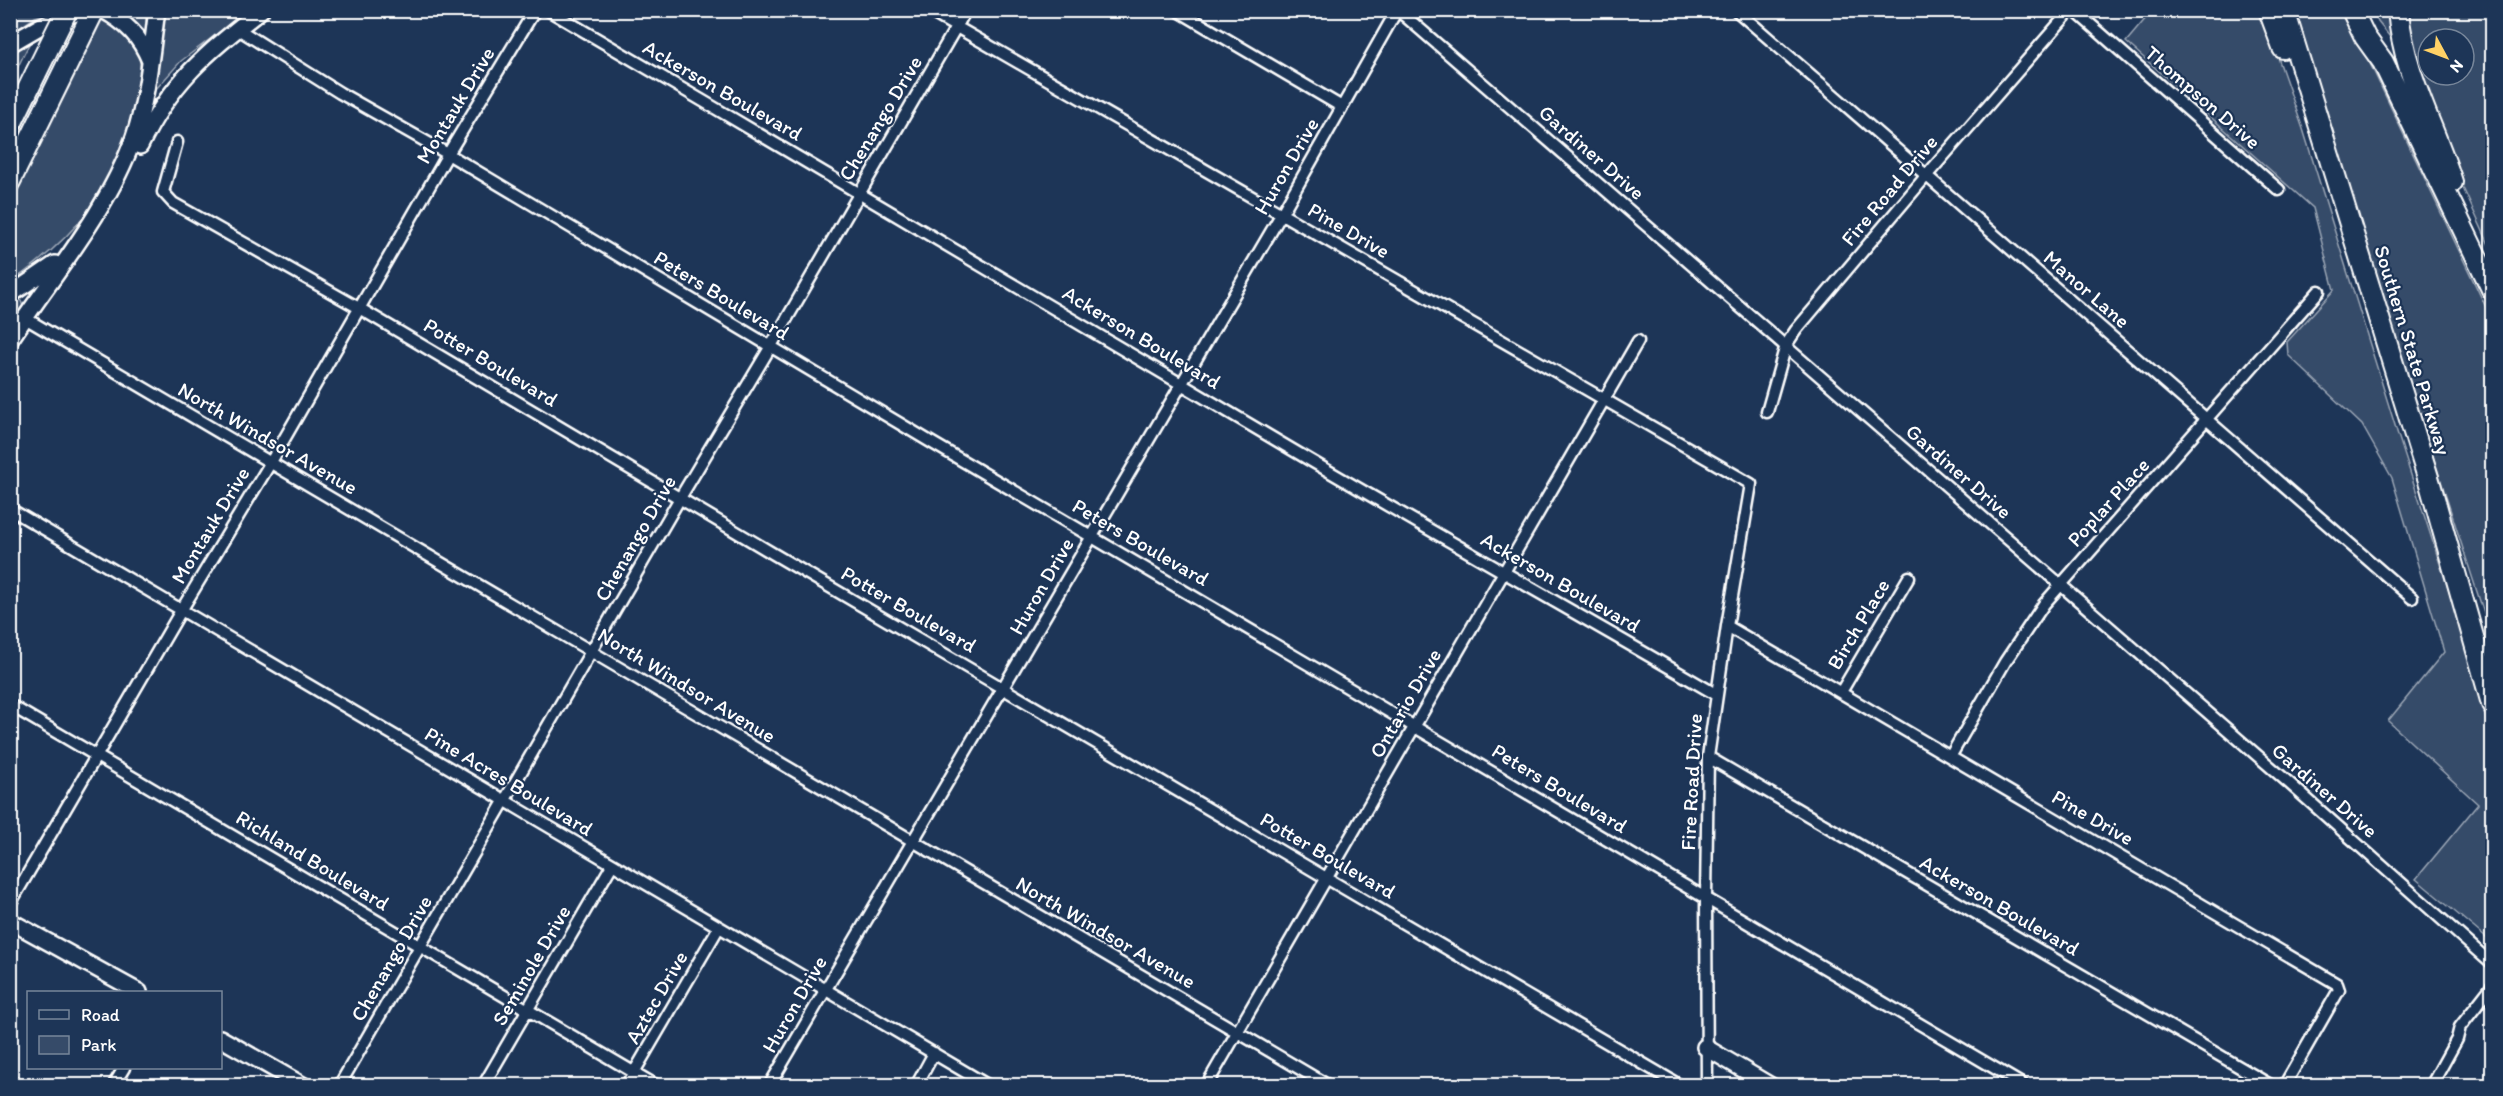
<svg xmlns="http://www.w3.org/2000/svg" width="2503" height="1096" font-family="Itim,sans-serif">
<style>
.green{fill:#364b69;stroke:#9aa5b4;stroke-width:1.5;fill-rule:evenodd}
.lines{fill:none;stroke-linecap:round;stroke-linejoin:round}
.street-casing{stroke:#fff;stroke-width:15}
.secondary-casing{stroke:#fff;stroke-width:20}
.highway-casing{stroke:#fff;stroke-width:24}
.street{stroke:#1d3557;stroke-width:10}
.secondary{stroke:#1d3557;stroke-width:15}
.highway{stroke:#1d3557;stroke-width:20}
.highway-bridge-casing{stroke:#fff;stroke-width:24;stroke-linecap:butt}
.highway-bridge{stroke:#1d3557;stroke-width:20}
.labels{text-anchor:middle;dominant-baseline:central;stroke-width:4.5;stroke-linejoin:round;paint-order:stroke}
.street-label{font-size:21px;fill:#fff;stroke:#1d3557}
</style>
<rect width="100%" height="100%" fill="#1d3557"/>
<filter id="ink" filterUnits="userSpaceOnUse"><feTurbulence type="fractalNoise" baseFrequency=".0167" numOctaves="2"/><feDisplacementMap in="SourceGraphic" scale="12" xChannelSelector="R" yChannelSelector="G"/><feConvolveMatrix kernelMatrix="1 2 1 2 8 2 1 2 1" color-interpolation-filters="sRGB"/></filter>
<g filter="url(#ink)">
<!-- green -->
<path class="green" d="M 11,11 L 58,11 L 35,17 L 11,34 Z
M 146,11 L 146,32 L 123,14 L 123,13 Z
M 162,11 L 247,11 L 181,61 L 155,90 L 153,79 Z
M 2152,11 L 2258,11 L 2268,29 L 2303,129 L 2398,435 L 2470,656 L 2492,743 L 2492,943 L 2416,879 L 2478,804 L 2388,721 L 2444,652 L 2392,478 L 2362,425 L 2288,355 L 2287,342 L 2334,290 L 2313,208 L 2126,42 Z
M 2293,11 L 2345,11 L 2492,320 L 2492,638 L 2441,481 Z
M 2373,11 L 2391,11 L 2394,42 L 2378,22 Z
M 2405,11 L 2492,11 L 2492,251 L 2423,101 ZM 2428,39 L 2464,39 L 2464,75 L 2428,75 Z
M 103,18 C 114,24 125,30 133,40 C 158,76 112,179 88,211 C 66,240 40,262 11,282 L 10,207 Z
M 32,38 L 11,81 L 11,53 Z
M 20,299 L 23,306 L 11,326 L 11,303 Z"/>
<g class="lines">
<!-- street casing -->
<g class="street-casing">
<path id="street" d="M 548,10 C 789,151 1029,294 1269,436 C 1417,524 1568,608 1717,695
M 927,10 L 1751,484 L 1727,626 L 1708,757 L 1706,897 L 1707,1086
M 1177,10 L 1342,107
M 1398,10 L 2289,783 L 2492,964
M 1736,10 L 2412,598
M 2074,10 L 2279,190
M 238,29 L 340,93 L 448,154 L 934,444 L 2025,1086
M 177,142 L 163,192 L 173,203 L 359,308 L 772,553 L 1681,1086
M 25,318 L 1329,1086
M 1767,412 L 1786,345 L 1796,330 L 1927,175 L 2071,10
M 10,509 L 989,1086
M 1727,626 L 2337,984 L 2339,990 L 2284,1086
M 1841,692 L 1909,577
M 10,705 L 657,1086
M 1708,757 L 2272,1086
M 1950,757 L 2005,662 L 2044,604 L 2319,291
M 10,904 L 182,609 L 271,462 L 448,154 L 535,10
M 10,1081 L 19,1086
M 113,1086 L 124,1068
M 339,1086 L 680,498 L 771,346 L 966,10
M 483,1086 L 612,865
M 626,1086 L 719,927
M 769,1086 L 1282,213 L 1397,10
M 916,1086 L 934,1053
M 1206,1086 L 1638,341
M 2431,1086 L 2457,1039 L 2460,1027 L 2492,986"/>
</g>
<!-- secondary casing -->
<g class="secondary-casing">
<path id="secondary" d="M 103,10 C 126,23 140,36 150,61
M 10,44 L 41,26 L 84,10
M 140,146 C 171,81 207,53 261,10
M 10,295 L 55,264
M 10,340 C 53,275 108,211 134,137 C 148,96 151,53 157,10
M 10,921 L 139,992
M 220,1038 L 304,1086
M 1705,1047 L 1771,1086"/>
</g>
<!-- highway casing -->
<g class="highway-casing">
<path id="highway" d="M 2269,10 L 2283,48
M 2284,10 L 2430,484 L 2492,704
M 2352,10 L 2365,37 L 2383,62 L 2492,289
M 2398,10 C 2403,72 2433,124 2452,182
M 10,126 L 36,73
M 10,181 L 94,10"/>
</g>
<!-- street -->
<use href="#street" class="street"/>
<!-- secondary -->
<use href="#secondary" class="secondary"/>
<!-- highway -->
<use href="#highway" class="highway"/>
<!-- highway-bridge casing -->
<g class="highway-bridge-casing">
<path id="highway-bridge" d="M 36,73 L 67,10"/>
</g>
<!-- highway-bridge -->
<use href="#highway-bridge" class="highway-bridge"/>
</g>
</g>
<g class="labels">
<!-- street labels -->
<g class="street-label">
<text transform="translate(723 90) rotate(30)">Ackerson Boulevard</text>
<text transform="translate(2203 97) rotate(41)">Thompson Drive</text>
<text transform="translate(455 105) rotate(-59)">Montauk Drive</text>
<text transform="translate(880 118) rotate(-59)">Chenango Drive</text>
<text transform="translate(1592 152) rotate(41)">Gardiner Drive</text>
<text transform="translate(1286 166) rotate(-60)">Huron Drive</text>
<text transform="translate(1889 190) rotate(-50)">Fire Road Drive</text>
<text transform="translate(1349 230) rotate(30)">Pine Drive</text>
<text transform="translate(2087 289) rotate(41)">Manor Lane</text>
<text transform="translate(722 295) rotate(31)">Peters Boulevard</text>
<text transform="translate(1142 337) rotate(31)">Ackerson Boulevard</text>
<text transform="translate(2413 350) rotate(73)">Southern State Parkway</text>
<text transform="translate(491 362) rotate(31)">Potter Boulevard</text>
<text transform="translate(268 438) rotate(30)">North Windsor Avenue</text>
<text transform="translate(1959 471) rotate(41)">Gardiner Drive</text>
<text transform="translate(2108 502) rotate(-48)">Poplar Place</text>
<text transform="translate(210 525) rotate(-59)">Montauk Drive</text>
<text transform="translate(635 538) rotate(-60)">Chenango Drive</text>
<text transform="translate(1141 542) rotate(30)">Peters Boulevard</text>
<text transform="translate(1561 582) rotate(30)">Ackerson Boulevard</text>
<text transform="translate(1041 586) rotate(-60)">Huron Drive</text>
<text transform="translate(909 609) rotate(30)">Potter Boulevard</text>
<text transform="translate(1858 624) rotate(-59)">Birch Place</text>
<text transform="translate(687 685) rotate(31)">North Windsor Avenue</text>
<text transform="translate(1405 703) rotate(-60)">Ontario Drive</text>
<text transform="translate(509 781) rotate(31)">Pine Acres Boulevard</text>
<text transform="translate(1691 782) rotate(-87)">Fire Road Drive</text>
<text transform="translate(1560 788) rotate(31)">Peters Boulevard</text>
<text transform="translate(2325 790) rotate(41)">Gardiner Drive</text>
<text transform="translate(2093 817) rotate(30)">Pine Drive</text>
<text transform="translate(1328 855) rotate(30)">Potter Boulevard</text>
<text transform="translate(313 860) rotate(31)">Richland Boulevard</text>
<text transform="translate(2000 905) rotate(30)">Ackerson Boulevard</text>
<text transform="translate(1106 932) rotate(30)">North Windsor Avenue</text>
<text transform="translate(391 958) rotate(-60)">Chenango Drive</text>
<text transform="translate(531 965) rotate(-60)">Seminole Drive</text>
<text transform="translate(656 997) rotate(-60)">Aztec Drive</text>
<text transform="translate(794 1004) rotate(-60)">Huron Drive</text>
</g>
</g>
<!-- margin -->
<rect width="2503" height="1096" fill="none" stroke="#1d3557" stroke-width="36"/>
<rect x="18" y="18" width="2467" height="1060" fill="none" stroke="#fff" stroke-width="2" filter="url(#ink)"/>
<!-- legend -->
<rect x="27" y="991" width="195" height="78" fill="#1d3557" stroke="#77869a" stroke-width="1.5"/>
<rect x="39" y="1010" width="30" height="9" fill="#1d3557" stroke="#77869a" stroke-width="1.5"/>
<text x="81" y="1021" font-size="18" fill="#ffffff">Road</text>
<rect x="39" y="1036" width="30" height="18" fill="#364b69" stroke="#77869a" stroke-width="1.5"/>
<text x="81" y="1051" font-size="18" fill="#ffffff">Park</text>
<!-- north arrow -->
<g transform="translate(2446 57) rotate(131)"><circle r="28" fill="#1d3557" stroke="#77869a" stroke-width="1.5"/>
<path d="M0-4.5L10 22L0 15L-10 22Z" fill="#ffd166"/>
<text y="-9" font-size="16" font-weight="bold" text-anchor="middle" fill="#ffffff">N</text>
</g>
</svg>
